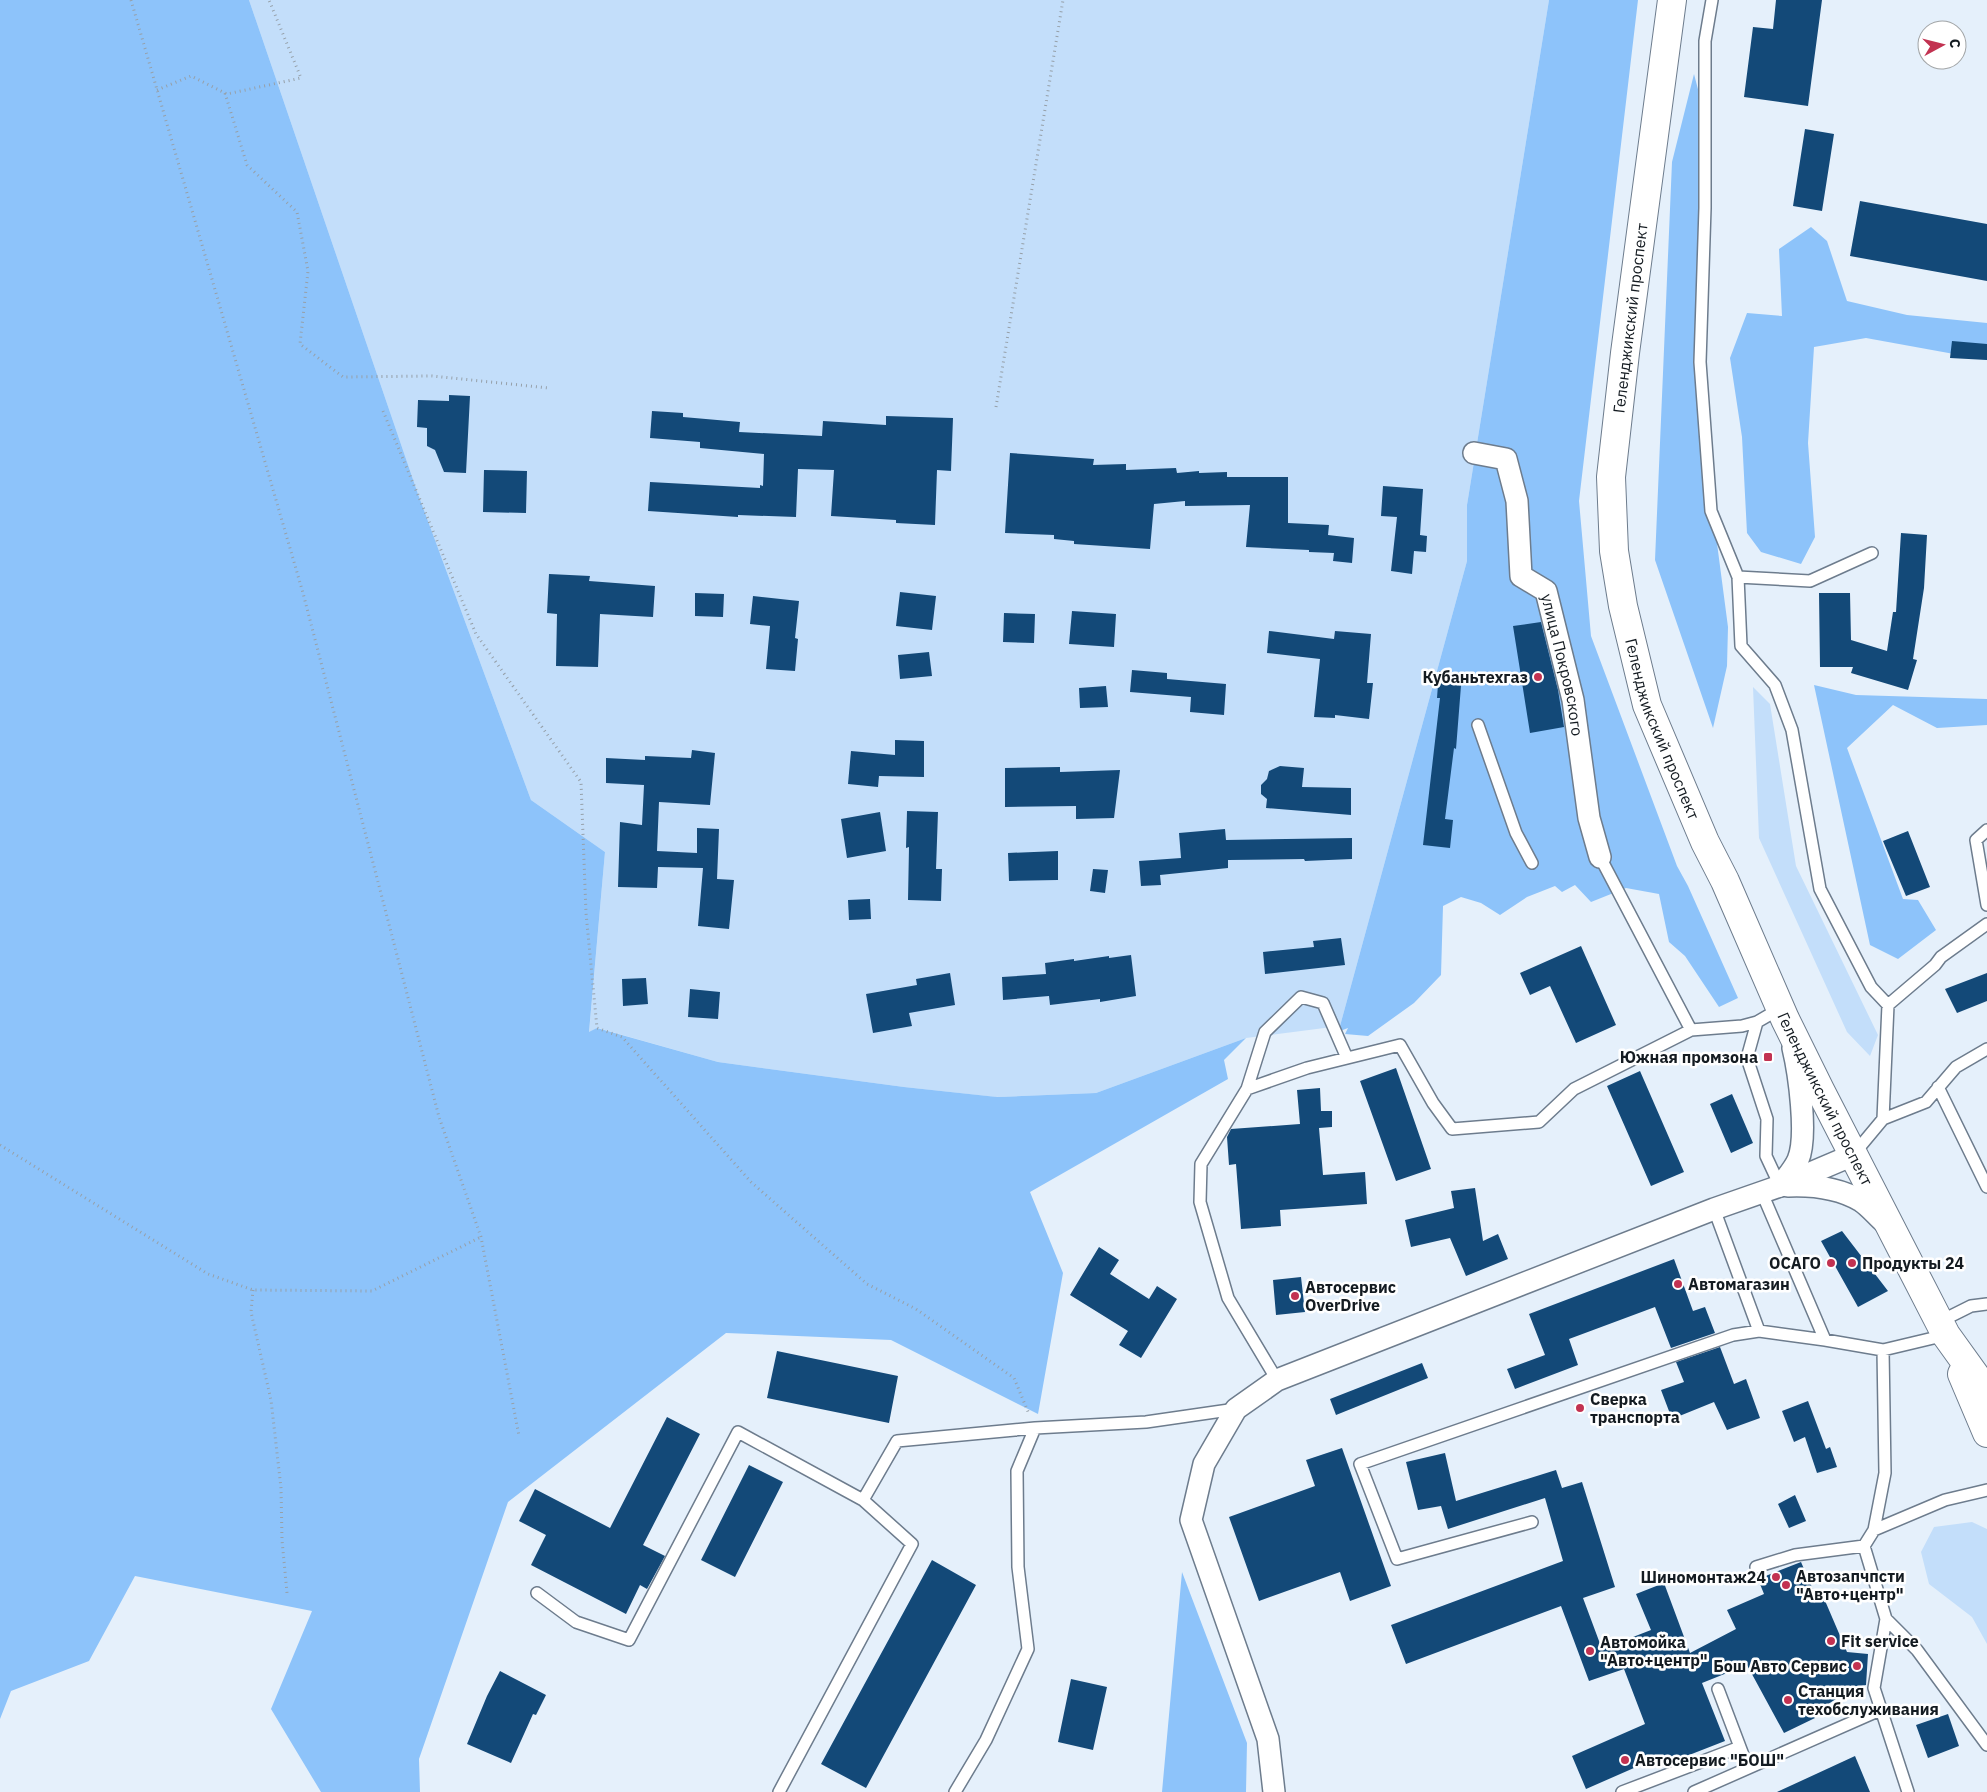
<svg xmlns="http://www.w3.org/2000/svg" width="1987" height="1792" font-family="'IBM Plex Sans',sans-serif">
<style>
.green{fill:#c3defa}
.forest{fill:#8dc3fa}
.building{fill:#134978}
.lines{fill:none;stroke-linecap:round;stroke-linejoin:round}
.service-casing{stroke:#6d7c8d;stroke-width:14}
.minor-casing{stroke:#6d7c8d;stroke-width:24}
.primary-casing{stroke:#6d7c8d;stroke-width:30}
.path{stroke:#96a0a9;stroke-width:3;stroke-dasharray:1 4;stroke-linecap:butt}
.service{stroke:#fff;stroke-width:11}
.minor{stroke:#fff;stroke-width:21}
.primary{stroke:#fff;stroke-width:28}
.poi-dot{fill:#c23251;stroke:#fff;stroke-width:2}
.labels{text-anchor:middle;dominant-baseline:central;stroke-width:5;stroke-linejoin:round;paint-order:stroke}
.street-label{font-size:16px;fill:#141b21;stroke:#fff}
.poi-label{font-size:16px;font-weight:bold;fill:#141b21;stroke:#fff;text-anchor:start}
</style>
<rect width="100%" height="100%" fill="#e5f0fb"/>
<!-- green -->
<path class="green" d="M 249,0 L 1549,0 L 1467,505 L 1467,561 L 1340,1026 L 1246,1038 L 1096,1093 L 996,1097 L 904,1087 L 718,1062 L 598,1028 L 589,1033 L 605,852 L 531,800 L 418,494 Z
M 1753,687 L 1770,704 L 1796,866 L 1878,1035 L 1870,1056 L 1847,1032 L 1759,838 Z
M 1972,1522 L 1987,1529 L 1987,1644 L 1972,1617 L 1929,1584 L 1921,1552 L 1934,1527 Z"/>
<!-- forest -->
<path class="forest" d="M 0,0 L 249,0 L 418,494 L 531,800 L 605,852 L 589,1032 L 597,1028 L 718,1062 L 904,1087 L 997,1097 L 1096,1093 L 1246,1038 L 1224,1060 L 1228,1079 L 1030,1192 L 1063,1273 L 1038,1414 L 891,1340 L 726,1333 L 508,1502 L 419,1759 L 420,1792 L 321,1792 L 271,1709 L 312,1611 L 135,1576 L 89,1661 L 11,1691 L 0,1719 Z
M 1549,0 L 1638,0 L 1579,501 L 1591,636 L 1677,866 L 1688,886 L 1738,998 L 1719,1007 L 1685,956 L 1669,942 L 1659,894 L 1626,888 L 1591,902 L 1575,885 L 1562,892 L 1555,886 L 1527,897 L 1500,915 L 1481,903 L 1461,897 L 1443,906 L 1441,975 L 1414,1003 L 1368,1036 L 1345,1034 L 1348,1028 L 1332,1034 L 1340,1026 L 1467,561 L 1467,505 Z
M 1694,74 L 1705,116 L 1700,314 L 1710,490 L 1728,627 L 1727,666 L 1713,728 L 1655,560 L 1672,162 Z
M 1811,227 L 1827,241 L 1847,301 L 1907,315 L 1987,323 L 1987,360 L 1866,338 L 1814,347 L 1808,443 L 1815,537 L 1801,564 L 1761,552 L 1747,533 L 1742,437 L 1730,358 L 1747,313 L 1782,316 L 1779,249 Z
M 1814,685 L 1856,695 L 1987,699 L 1987,725 L 1937,728 L 1893,705 L 1847,748 L 1903,899 L 1918,900 L 1936,930 L 1898,959 L 1870,945 Z
M 1182,1572 L 1247,1743 L 1246,1792 L 1162,1792 Z"/>
<!-- building -->
<path class="building" d="M 1776,0 L 1822,0 L 1808,106 L 1744,97 L 1753,27 L 1773,29 Z
M 1805,129 L 1834,134 L 1822,211 L 1793,206 Z
M 1860,201 L 1987,224 L 1987,281 L 1850,256 Z
M 1952,341 L 1987,344 L 1987,360 L 1950,358 Z
M 449,395 L 470,396 L 466,473 L 444,472 L 435,450 L 427,446 L 427,428 L 417,427 L 418,400 L 449,401 Z
M 652,411 L 683,413 L 683,417 L 740,422 L 739,432 L 822,436 L 823,421 L 886,425 L 886,416 L 953,418 L 951,471 L 937,470 L 935,525 L 896,523 L 896,520 L 831,516 L 834,470 L 798,469 L 796,517 L 738,515 L 738,517 L 648,511 L 650,482 L 760,488 L 760,485 L 763,486 L 764,454 L 700,448 L 700,442 L 650,438 Z
M 1010,453 L 1094,459 L 1093,465 L 1126,464 L 1126,470 L 1176,468 L 1177,473 L 1199,471 L 1199,473 L 1227,472 L 1227,477 L 1288,477 L 1288,523 L 1329,525 L 1328,535 L 1354,538 L 1352,563 L 1333,561 L 1334,553 L 1309,552 L 1309,550 L 1246,547 L 1250,505 L 1185,506 L 1185,501 L 1154,504 L 1150,549 L 1074,544 L 1074,541 L 1054,539 L 1054,535 L 1005,533 Z
M 484,470 L 527,471 L 526,513 L 483,512 Z
M 1383,486 L 1423,489 L 1420,535 L 1427,536 L 1426,552 L 1414,551 L 1412,574 L 1391,571 L 1397,517 L 1381,516 Z
M 1901,533 L 1927,535 L 1924,588 L 1913,659 L 1917,660 L 1908,690 L 1851,673 L 1853,667 L 1820,667 L 1819,593 L 1850,593 L 1851,640 L 1887,651 L 1893,612 L 1896,612 Z
M 549,574 L 590,576 L 589,581 L 655,586 L 653,617 L 600,614 L 598,667 L 556,666 L 557,614 L 547,613 Z
M 900,592 L 936,596 L 932,630 L 896,626 Z
M 695,593 L 724,594 L 723,617 L 695,616 Z
M 753,596 L 799,601 L 795,638 L 798,639 L 795,671 L 766,669 L 770,626 L 750,624 Z
M 1072,611 L 1116,614 L 1114,647 L 1069,644 Z
M 1004,613 L 1035,614 L 1034,643 L 1003,642 Z
M 1541,622 L 1558,690 L 1564,727 L 1530,733 L 1513,626 Z
M 1269,631 L 1334,639 L 1335,631 L 1371,634 L 1367,683 L 1373,683 L 1369,719 L 1335,715 L 1335,718 L 1314,717 L 1320,659 L 1267,653 Z
M 929,652 L 932,676 L 900,679 L 898,655 Z
M 1132,670 L 1167,673 L 1167,679 L 1226,684 L 1224,715 L 1190,712 L 1191,697 L 1130,692 Z
M 1439,671 L 1462,673 L 1456,749 L 1454,748 L 1445,819 L 1453,820 L 1450,848 L 1423,845 L 1440,698 L 1437,698 Z
M 1106,686 L 1108,707 L 1080,708 L 1079,688 Z
M 895,740 L 924,741 L 924,777 L 879,776 L 878,787 L 848,784 L 851,751 L 895,755 Z
M 692,750 L 715,753 L 710,805 L 659,802 L 657,851 L 697,853 L 697,828 L 719,829 L 717,879 L 734,880 L 729,929 L 698,926 L 703,868 L 658,867 L 657,888 L 618,887 L 620,822 L 642,825 L 644,785 L 606,783 L 606,758 L 645,760 L 645,756 L 691,758 Z
M 1280,766 L 1304,768 L 1302,787 L 1351,788 L 1351,815 L 1266,808 L 1267,799 L 1261,794 L 1261,785 L 1267,779 L 1269,771 Z
M 1060,767 L 1060,772 L 1120,770 L 1114,818 L 1076,819 L 1076,806 L 1005,807 L 1005,768 Z
M 907,811 L 938,812 L 936,869 L 942,869 L 941,901 L 908,900 L 909,847 L 906,848 Z
M 880,812 L 886,851 L 847,858 L 841,819 Z
M 1225,829 L 1226,840 L 1352,838 L 1352,859 L 1305,861 L 1304,859 L 1228,860 L 1228,868 L 1160,875 L 1161,885 L 1141,886 L 1139,861 L 1181,858 L 1179,833 Z
M 1908,831 L 1930,887 L 1906,896 L 1883,841 Z
M 1058,851 L 1058,880 L 1009,881 L 1008,853 Z
M 1093,869 L 1108,870 L 1105,893 L 1090,891 Z
M 870,899 L 871,919 L 849,920 L 848,900 Z
M 1341,938 L 1345,965 L 1265,974 L 1263,952 L 1314,947 L 1313,941 Z
M 1581,946 L 1616,1025 L 1576,1043 L 1550,986 L 1530,995 L 1520,973 Z
M 1131,955 L 1136,996 L 1100,1002 L 1100,999 L 1050,1005 L 1049,996 L 1003,1000 L 1002,977 L 1046,974 L 1045,963 L 1074,959 L 1074,961 L 1109,956 L 1109,958 Z
M 950,973 L 955,1005 L 909,1013 L 912,1026 L 873,1033 L 866,994 L 917,985 L 916,979 Z
M 1987,973 L 1987,1001 L 1957,1013 L 1945,989 Z
M 646,978 L 648,1004 L 623,1006 L 622,979 Z
M 690,989 L 720,992 L 718,1019 L 688,1017 Z
M 1396,1068 L 1431,1169 L 1396,1181 L 1360,1081 Z
M 1640,1071 L 1684,1172 L 1651,1186 L 1607,1086 Z
M 1320,1088 L 1321,1111 L 1332,1111 L 1332,1127 L 1319,1128 L 1323,1175 L 1365,1172 L 1367,1204 L 1280,1210 L 1281,1226 L 1241,1229 L 1236,1164 L 1229,1165 L 1227,1137 L 1231,1129 L 1300,1124 L 1297,1090 Z
M 1732,1094 L 1753,1143 L 1731,1153 L 1710,1104 Z
M 1475,1188 L 1483,1241 L 1498,1234 L 1508,1259 L 1466,1276 L 1450,1238 L 1411,1247 L 1405,1220 L 1454,1208 L 1451,1191 Z
M 1842,1231 L 1888,1291 L 1858,1307 L 1821,1241 Z
M 1099,1247 L 1119,1260 L 1110,1274 L 1149,1299 L 1157,1286 L 1177,1299 L 1141,1358 L 1119,1345 L 1128,1331 L 1070,1295 Z
M 1674,1259 L 1693,1311 L 1705,1307 L 1715,1333 L 1671,1348 L 1655,1307 L 1569,1339 L 1578,1365 L 1515,1389 L 1507,1369 L 1545,1355 L 1529,1314 Z
M 1301,1277 L 1305,1312 L 1276,1315 L 1273,1280 Z
M 1720,1347 L 1734,1384 L 1746,1379 L 1760,1418 L 1727,1430 L 1714,1402 L 1672,1419 L 1661,1390 L 1684,1382 L 1676,1362 Z
M 777,1351 L 898,1376 L 889,1423 L 767,1398 Z
M 1422,1363 L 1428,1378 L 1336,1415 L 1330,1399 Z
M 1808,1401 L 1826,1449 L 1830,1447 L 1837,1467 L 1817,1473 L 1805,1437 L 1794,1442 L 1782,1411 Z
M 667,1417 L 700,1434 L 643,1545 L 665,1556 L 647,1589 L 640,1585 L 626,1614 L 531,1565 L 546,1535 L 519,1521 L 535,1489 L 610,1528 Z
M 1342,1448 L 1391,1586 L 1350,1601 L 1340,1572 L 1259,1601 L 1229,1517 L 1315,1486 L 1306,1460 Z
M 1445,1453 L 1456,1501 L 1556,1470 L 1562,1488 L 1582,1482 L 1615,1587 L 1583,1598 L 1602,1649 L 1651,1630 L 1636,1594 L 1664,1583 L 1690,1653 L 1736,1629 L 1727,1610 L 1764,1594 L 1758,1579 L 1801,1562 L 1814,1592 L 1820,1589 L 1847,1652 L 1868,1654 L 1866,1685 L 1842,1690 L 1842,1695 L 1813,1714 L 1815,1718 L 1784,1733 L 1747,1665 L 1702,1683 L 1725,1741 L 1661,1766 L 1659,1757 L 1586,1789 L 1572,1756 L 1645,1724 L 1624,1669 L 1589,1681 L 1561,1606 L 1406,1664 L 1391,1625 L 1563,1561 L 1545,1498 L 1448,1529 L 1441,1506 L 1418,1510 L 1406,1462 Z
M 749,1465 L 783,1482 L 735,1577 L 701,1560 Z
M 1795,1495 L 1806,1521 L 1789,1528 L 1778,1504 Z
M 932,1560 L 976,1585 L 866,1788 L 821,1764 Z
M 500,1671 L 546,1695 L 536,1715 L 533,1714 L 511,1763 L 467,1744 L 487,1696 Z
M 1071,1679 L 1107,1687 L 1093,1750 L 1058,1742 Z
M 1948,1714 L 1959,1746 L 1928,1758 L 1916,1725 Z
M 1855,1756 L 1870,1792 L 1777,1792 Z"/>
<g class="lines">
<!-- service casing -->
<g class="service-casing">
<path id="service" d="M 1712,0 L 1705,41 L 1705,208 L 1700,362 L 1711,511 L 1738,577 L 1741,646 L 1775,685 L 1792,730 L 1820,889 L 1871,987 L 1888,1005 L 1935,965 L 1941,957 L 1987,924
M 1738,577 L 1810,581 L 1872,553
M 1478,725 L 1516,833 L 1532,863
M 1987,830 L 1976,840 L 1987,905
M 1600,857 L 1691,1030 L 1742,1026 L 1757,1022
M 1938,1087 L 1987,1187
M 1247,1089 L 1265,1032 L 1301,997 L 1323,1003 L 1347,1058
M 1883,1119 L 1888,1005
M 1853,1155 L 1883,1119 L 1926,1102 L 1956,1067 L 1987,1049
M 1780,1186 L 1766,1156 L 1767,1119 L 1747,1058 L 1757,1022 L 1781,1008
M 1762,1193 L 1825,1340
M 1714,1209 L 1759,1331
M 1939,1322 L 1971,1306 L 1987,1304
M 1277,1380 L 1228,1298 L 1200,1202 L 1201,1164 L 1247,1089 L 1307,1068 L 1400,1045 L 1433,1103 L 1452,1129 L 1539,1122 L 1574,1089 L 1691,1030
M 1532,1522 L 1397,1559 L 1360,1464 L 1733,1335 L 1759,1331 L 1825,1340 L 1883,1350 L 1946,1335
M 1874,1530 L 1945,1500 L 1987,1490
M 1864,1546 L 1886,1619 L 1874,1688 L 1908,1792
M 1756,1567 L 1795,1555 L 1864,1546 L 1874,1530 L 1885,1473 L 1883,1350
M 537,1593 L 576,1622 L 629,1640 L 738,1432 L 863,1500 L 897,1441 L 1035,1428 L 1146,1422 L 1236,1409
M 1886,1619 L 1917,1650 L 1987,1745
M 1718,1689 L 1740,1747
M 779,1792 L 912,1544 L 863,1500
M 955,1792 L 986,1740 L 1028,1649 L 1018,1567 L 1017,1471 L 1035,1428
M 1622,1792 L 1740,1747 L 1748,1768
M 1694,1792 L 1880,1710"/>
</g>
<!-- minor casing -->
<g class="minor-casing">
<g id="minor">
<path id="s1" d="M 1474,453 L 1506,459 L 1517,501 L 1521,576 L 1546,591 L 1573,700 L 1589,818 L 1600,857"/>
<path d="M 1780,1186 C 1786,1178 1794,1169 1798,1160 C 1808,1137 1799,1073 1793,1048"/>
<path d="M 1788,1186 C 1812,1185 1839,1188 1861,1201 C 1869,1206 1877,1216 1884,1222"/>
<path d="M 1274,1792 L 1268,1739 L 1191,1520 L 1204,1464 L 1236,1409 L 1277,1380 L 1714,1209 L 1780,1186 L 1853,1155"/>
</g>
</g>
<!-- primary casing -->
<g class="primary-casing">
<g id="primary">
<path id="s2" d="M 1672,0 L 1625,353 L 1611,477 L 1614,551 L 1623,606 L 1647,705 L 1705,842 L 1725,881 L 1785,1019 L 1820,1090 L 1946,1335 L 1987,1392"/>
<path d="M 1962,1374 L 1987,1433"/>
</g>
</g>
<!-- path -->
<path class="path" d="M 131,0 L 303,593 L 439,1117 L 481,1237 L 519,1436
M 157,90 L 191,76 L 227,94 L 301,78 L 269,0
M 225,93 L 247,165 L 297,212 L 308,271 L 300,344 L 343,377 L 432,376 L 549,388
M 996,407 L 1063,0
M 383,411 L 476,634 L 581,782 L 586,913 L 597,1028 L 622,1037 L 751,1182 L 867,1284 L 916,1309 L 1014,1378 L 1029,1414
M 0,1145 L 208,1274 L 253,1290 L 372,1291 L 481,1237
M 253,1290 L 251,1312 L 271,1400 L 281,1488 L 282,1540 L 287,1593"/>
<!-- service -->
<use href="#service" class="service"/>
<!-- minor -->
<use href="#minor" class="minor"/>
<!-- primary -->
<use href="#primary" class="primary"/>
</g>
<!-- markers -->
<g class="poi-dot">
<circle cx="1538" cy="677" r="5"/>
<rect x="1763" y="1052" width="10" height="10" rx="2.5"/>
<circle cx="1831" cy="1263" r="5"/>
<circle cx="1852" cy="1263" r="5"/>
<circle cx="1678" cy="1284" r="5"/>
<circle cx="1295" cy="1296" r="5"/>
<circle cx="1580" cy="1408" r="5"/>
<circle cx="1776" cy="1577" r="5"/>
<circle cx="1786" cy="1585" r="5"/>
<circle cx="1831" cy="1641" r="5"/>
<circle cx="1590" cy="1651" r="5"/>
<circle cx="1857" cy="1666" r="5"/>
<circle cx="1788" cy="1700" r="5"/>
<circle cx="1625" cy="1760" r="5"/>
</g>
<g class="labels">
<!-- street labels -->
<g class="street-label">
<text transform="translate(1630 318) rotate(-83)">Геленджикский проспект</text>
<text stroke="none"><textPath href="#s1" startOffset="256">улица Покровского</textPath></text>
<text stroke="none"><textPath href="#s2" startOffset="740">Геленджикский проспект</textPath></text>
<text stroke="none"><textPath href="#s2" startOffset="1145">Геленджикский проспект</textPath></text>
</g>
<!-- poi labels -->
<g class="poi-label">
<text x="1528" y="677" text-anchor="end">Кубаньтехгаз</text>
<text x="1758" y="1057" text-anchor="end">Южная промзона</text>
<text x="1821" y="1263" text-anchor="end">ОСАГО</text>
<text x="1862" y="1263">Продукты 24</text>
<text x="1688" y="1284">Автомагазин</text>
<text x="1305" y="1287">Автосервис<tspan x="1305" dy="18">OverDrive</tspan></text>
<text x="1590" y="1399">Сверка<tspan x="1590" dy="18">транспорта</tspan></text>
<text x="1796" y="1576">Автозапчпсти<tspan x="1796" dy="18">"Авто+центр"</tspan></text>
<text x="1766" y="1577" text-anchor="end">Шиномонтаж24</text>
<text x="1841" y="1641">Fit service</text>
<text x="1600" y="1642">Автомойка<tspan x="1600" dy="18">"Авто+центр"</tspan></text>
<text x="1847" y="1666" text-anchor="end">Бош Авто Сервис</text>
<text x="1798" y="1691">Станция<tspan x="1798" dy="18">техобслуживания</tspan></text>
<text x="1635" y="1760">Автосервис "БОШ"</text>
</g>
</g>
<!-- north arrow -->
<g transform="translate(1942 45) rotate(83)"><circle r="24" fill="#ffffff" stroke="#a1a4a6"/>
<path d="M0-4L9 19L0 12L-9 19Z" fill="#c23251"/>
<text y="-8" font-size="14" font-weight="bold" text-anchor="middle" fill="#141b21">С</text>
</g>
</svg>
